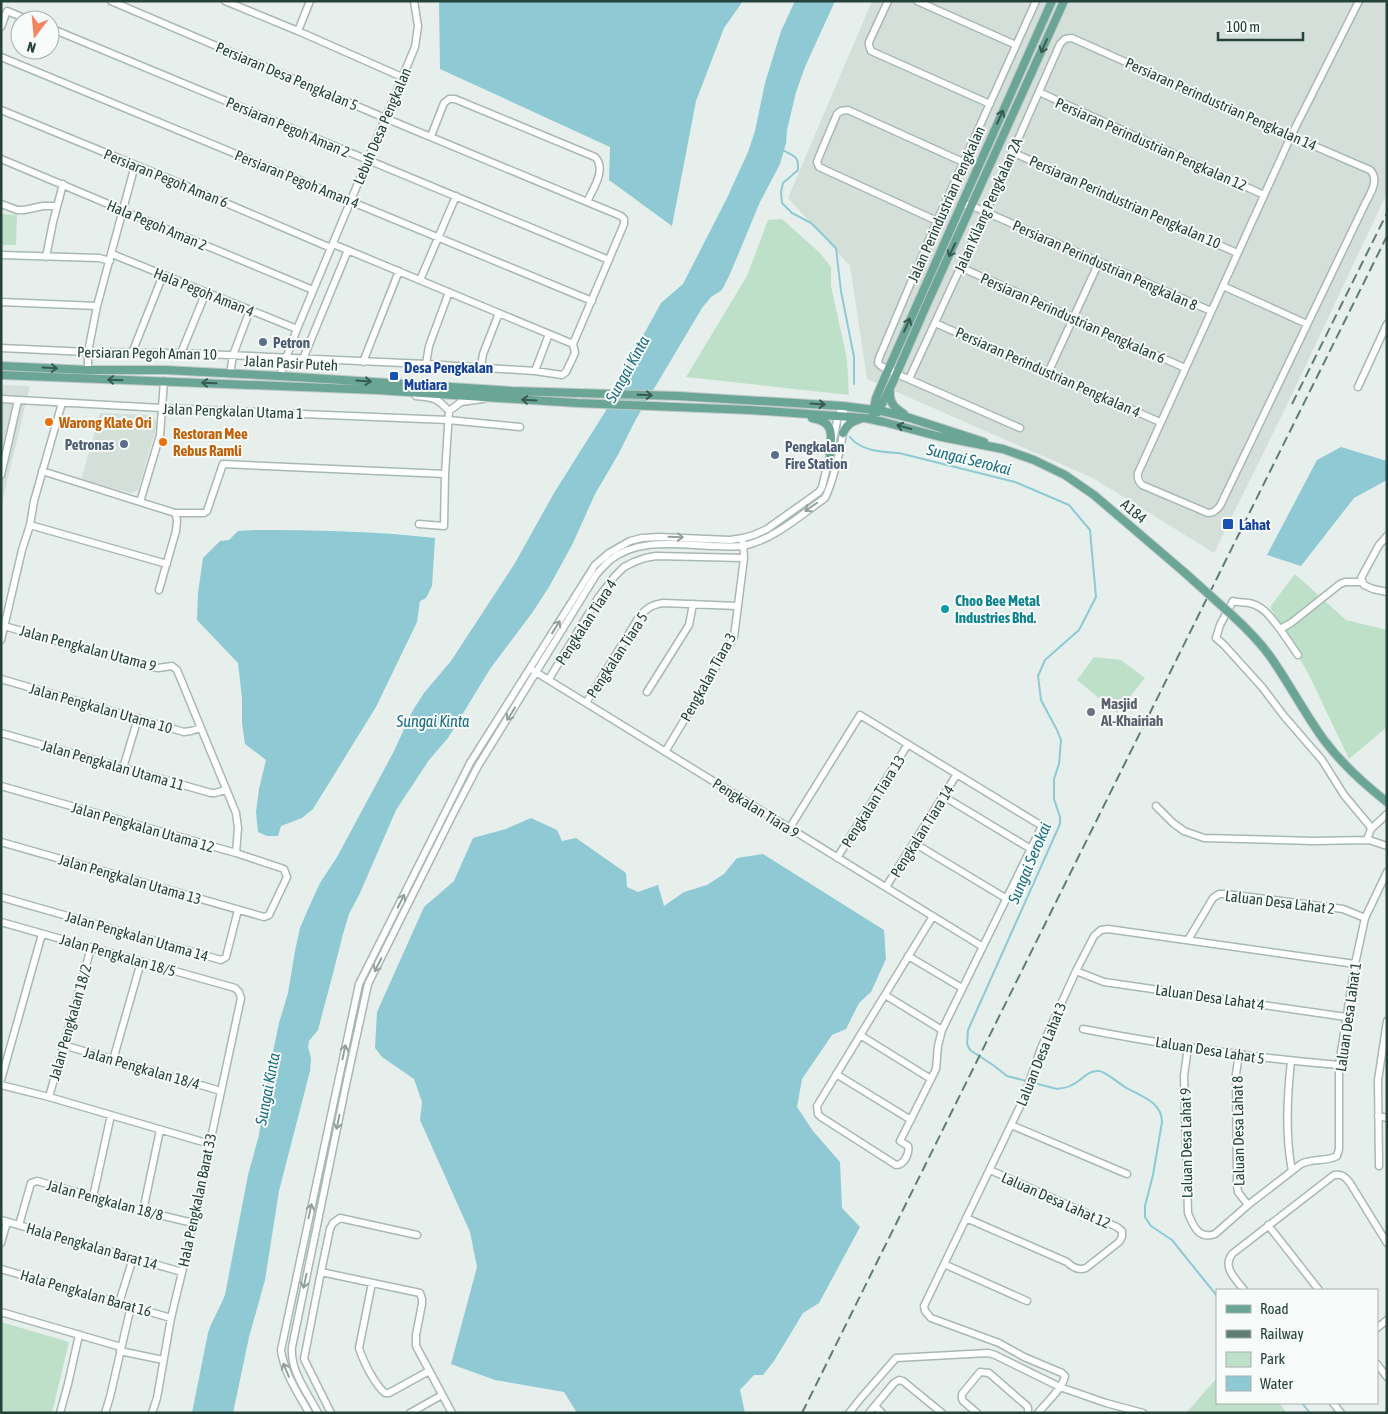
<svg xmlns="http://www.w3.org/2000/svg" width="1388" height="1414" font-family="'Asap Condensed',sans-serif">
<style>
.built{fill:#d4dfda}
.green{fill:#bfe0c8}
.water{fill:#8ec9d4}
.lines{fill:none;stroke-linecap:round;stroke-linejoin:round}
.stream{stroke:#8ec9d4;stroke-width:2}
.minor-casing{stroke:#a8b8b2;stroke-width:9}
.major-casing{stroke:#c2cac8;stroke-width:10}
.minor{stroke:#fff;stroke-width:6}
.major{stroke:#6aa596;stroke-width:8}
.rail{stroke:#5f7d75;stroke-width:2;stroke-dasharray:10 5;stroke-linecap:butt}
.major-bridge-casing{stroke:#c2cac8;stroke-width:10;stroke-linecap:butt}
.major-bridge{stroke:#6aa596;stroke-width:8}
.oneway{stroke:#365b51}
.oneway2{stroke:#92a09c}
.service-dot{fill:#5c6f8a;stroke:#f7fbf9;stroke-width:2}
.transit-dot{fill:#1a4fb4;stroke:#f7fbf9;stroke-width:2}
.food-dot{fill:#e8710a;stroke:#f7fbf9;stroke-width:2}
.culture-dot{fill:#0f9aa8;stroke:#f7fbf9;stroke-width:2}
.worship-dot{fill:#6b7280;stroke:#f7fbf9;stroke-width:2}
.labels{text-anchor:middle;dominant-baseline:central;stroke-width:4;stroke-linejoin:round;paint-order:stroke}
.street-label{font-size:15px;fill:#24423a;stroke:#f7fbf9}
.service-label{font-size:15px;font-weight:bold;fill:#4e5e75;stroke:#f7fbf9;text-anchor:start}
.transit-label{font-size:15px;font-weight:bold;fill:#164399;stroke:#f7fbf9;text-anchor:start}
.food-label{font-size:15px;font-weight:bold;fill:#c56008;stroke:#f7fbf9;text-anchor:start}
.culture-label{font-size:15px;font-weight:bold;fill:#0d838f;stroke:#f7fbf9;text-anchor:start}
.worship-label{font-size:15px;font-weight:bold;fill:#5b616d;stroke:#f7fbf9;text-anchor:start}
.water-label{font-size:16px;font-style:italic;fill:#1c6f80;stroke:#f7fbf9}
</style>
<rect width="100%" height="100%" fill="#e6efeb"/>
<!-- built -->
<path class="built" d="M 872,1 L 1387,1 L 1387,193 L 1287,405 L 1214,553 L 1093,478 L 867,379 L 850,266 L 788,198 Z
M 1,385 L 30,386 L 1,507 Z
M 100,413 L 151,415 L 156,421 L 156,428 L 138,490 L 131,493 L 81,480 Z"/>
<!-- green -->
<path class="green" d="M 1,214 L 17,215 L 16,245 L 1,245 Z
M 782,219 L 820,253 L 831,267 L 831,286 L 847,359 L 849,395 L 686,377 L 747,276 L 768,220 Z
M 1295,574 L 1346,620 L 1387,630 L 1387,727 L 1349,759 L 1309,675 L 1270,607 Z
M 1094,657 L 1121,660 L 1145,678 L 1117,713 L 1077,680 Z
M 1,1322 L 69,1342 L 52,1413 L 1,1413 Z
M 1217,1378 L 1217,1403 L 1279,1403 L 1287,1413 L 1186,1413 Z"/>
<!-- water -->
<path class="water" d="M 439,1 L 743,1 L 724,28 L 696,101 L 672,226 L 609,180 L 610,147 L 440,69 Z
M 795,1 L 835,1 L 805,67 L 796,92 L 787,130 L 786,143 L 780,164 L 760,202 L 730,274 L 722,290 L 711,297 L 702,308 L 636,419 L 619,453 L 595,494 L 573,543 L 549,587 L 532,613 L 490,669 L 448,738 L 429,760 L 396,810 L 360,893 L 349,914 L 343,934 L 332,977 L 318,1030 L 309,1041 L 308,1047 L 311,1058 L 310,1071 L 279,1191 L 265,1280 L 249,1337 L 233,1413 L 192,1413 L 208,1333 C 212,1320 220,1308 225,1295 L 248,1175 L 259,1135 L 266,1086 L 279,1023 L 288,993 L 295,951 L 300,928 L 309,907 L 320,883 L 337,857 L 393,753 L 413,710 L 424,693 L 451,661 L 515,563 L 554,493 L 605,412 L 622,379 L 634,352 L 661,303 L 683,284 L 727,198 L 748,152 L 755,131 L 765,83 L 781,31 Z
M 1341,447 L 1387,461 L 1387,480 L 1354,498 L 1301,566 L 1267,555 L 1317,460 Z
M 255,530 C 315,530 375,531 435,538 L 432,586 L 426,598 L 420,601 L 417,622 L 376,707 L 313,809 L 302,818 L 281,826 L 278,836 L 267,836 L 258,832 L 256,812 L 259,789 L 266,760 L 245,744 L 242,723 L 242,698 L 238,663 L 197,620 L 198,593 L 203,558 L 220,541 L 229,540 L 238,531 Z
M 531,818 L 557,830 L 562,841 L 576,838 L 626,873 L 627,887 L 638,892 L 658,885 L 664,906 L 684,892 L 707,885 L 724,874 L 737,858 L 763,854 L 884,930 L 886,959 L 871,992 L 859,1003 L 846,1029 L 832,1035 L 802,1079 L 797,1107 L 813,1131 L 840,1162 L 842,1208 L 860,1227 L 819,1303 L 803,1313 L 774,1361 L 763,1375 L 754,1375 L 740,1390 L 745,1413 L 577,1413 L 564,1392 L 495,1380 L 451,1364 L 477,1267 L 470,1232 L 420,1120 L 422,1102 L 414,1079 L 382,1057 L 375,1048 L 377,1012 L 424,907 L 454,881 L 473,838 L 506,829 Z"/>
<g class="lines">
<!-- stream -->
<path class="stream" d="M 783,150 C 794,157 799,155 798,170 L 783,183 L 781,192 L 782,203 L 792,213 L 811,223 L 836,248 L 841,291 L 854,357 L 854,384
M 850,437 C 860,451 883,452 899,453 L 1015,482 L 1069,505 L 1090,530 L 1096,597 L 1079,630 L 1045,660 L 1038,676 L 1041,700 L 1057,730 L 1061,740 L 1059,764 L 1054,779 L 1054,799 L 1060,817 L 1060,824 L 968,1030 L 967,1044 L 970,1050 L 993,1065 L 1007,1076 L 1057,1089 C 1062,1088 1067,1088 1072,1085 C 1082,1081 1087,1070 1099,1071 C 1105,1071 1118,1083 1125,1087 C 1139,1096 1162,1101 1162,1122 L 1153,1175 L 1145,1206 L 1145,1217 L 1151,1226 L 1172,1240 L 1217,1296
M 1302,1403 L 1310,1413"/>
<!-- minor casing -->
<g class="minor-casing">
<path id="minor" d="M 225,1 L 298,31 L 402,77
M 888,1 L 869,42 L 869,45 L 871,51 L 990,104
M 917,1 L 1016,45
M 1,27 L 7,11 L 29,20
M 50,28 L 609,260
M 298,31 L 310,1
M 1,57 C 198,140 395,218 592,301
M 1039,92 L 1264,195
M 1,110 L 172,180 L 331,248
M 431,136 L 444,103 L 449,99 L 455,99 L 595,157 C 607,169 593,189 587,202
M 1012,152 L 1237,253
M 1,159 L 113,206 L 123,211 L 313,290
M 1,204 L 17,210 L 24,210 L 43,206 L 57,206
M 961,204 L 972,206 L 1211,311
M 937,221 L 819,167 L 817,162 L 818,159 L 837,114 L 841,111 L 848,110 L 963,162
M 333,244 L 573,344
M 112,254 L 297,329
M 1,255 L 99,258 L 110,261
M 46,257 L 53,222 L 63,184
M 960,267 L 1185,368
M 420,280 L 456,196
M 1223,286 L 1307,324
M 1,302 L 97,306
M 935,323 L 1160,422
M 1,348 L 88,352 L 181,353 L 426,364 L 535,371 L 562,375 L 566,372 L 575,353 L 573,344 L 624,224 L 624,219 L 621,216 L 385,118 L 111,1
M 132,353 L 163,275
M 181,353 L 206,292
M 303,359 L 348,250
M 363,362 L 399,271
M 426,364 L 429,346 L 449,292
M 481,367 L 483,354 L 499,313
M 88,370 L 88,352 L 97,306 L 135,165
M 535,371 L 549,334
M 1048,373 L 1099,262
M 230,374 L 233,355 L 250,310
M 280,376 L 286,358 L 297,329 L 415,47 L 418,26 L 414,1
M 909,379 L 986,212 L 1060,44 L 1065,39 L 1072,38 L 1291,136 L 1370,170 C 1380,180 1370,194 1365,204 L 1220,506 C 1216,510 1214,513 1208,513 L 1142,485 C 1138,481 1137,478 1138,473 L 1291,136 L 1359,1
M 1358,387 L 1387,324
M 416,396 C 434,398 436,397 449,411
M 1,399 L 161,408 L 448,420 L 520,427
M 1020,428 L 897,374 L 881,366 L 878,363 L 879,358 L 937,221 L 1036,1
M 833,441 L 838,416 L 843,406
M 42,471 L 175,513 L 204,513 L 207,511 L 223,464 L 445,474
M 1,475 L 18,400
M 140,502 L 160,435 L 164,381
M 419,524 L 444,526 L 445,474 L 449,411 L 461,402 L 483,399
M 30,525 L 167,564
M 1387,536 L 1379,545 L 1361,578 L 1364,585 L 1373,589 L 1387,592
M 1362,582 L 1345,582 L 1340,584 L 1291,623 L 1280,629 C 1271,618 1264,606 1249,603 C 1244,602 1239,603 1233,601 L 1220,625 L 1216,638 L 1224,645 L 1262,687 L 1284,716 L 1322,760 L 1344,795 L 1369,825 L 1371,829 L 1368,837 L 1369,840 L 1387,846
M 159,590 L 176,531 L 177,520 L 175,513
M 4,626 L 150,667 L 158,668 L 172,666 L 177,670 L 236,813 L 238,828 L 236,853
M 1280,629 L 1298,655
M 1,640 L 22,550 L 30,525 L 34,501 L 62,403
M 534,671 L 983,947
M 1,679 L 184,732 L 191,731 L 200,728
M 549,679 L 598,598 L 615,576 L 624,567 L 634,562 L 645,558 L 656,556 L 744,558
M 647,692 L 689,625 L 693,604
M 586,703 L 639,617 C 647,608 651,605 663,603 L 738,606
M 1,733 L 211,793 L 215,793 L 226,790
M 665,752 L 734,637 L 744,558 L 743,542
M 123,768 L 138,718
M 1,786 L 236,853 L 284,869 L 287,877 L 269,915 L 264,917 L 1,842
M 943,796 L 1031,849
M 1156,806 L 1173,823 L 1184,831 L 1204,838 L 1313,841 L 1369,840
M 789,829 L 860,715 L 1042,826 L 942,1030 L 938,1046 L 936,1069 L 900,1141 L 908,1146 C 910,1153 904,1165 896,1165 L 821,1117 L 818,1114 L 817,1106 L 933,916
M 1371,829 L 1387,814
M 914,843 L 1007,899
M 837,858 L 908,744
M 886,887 L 957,774
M 1,897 L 221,960 L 226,957 L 238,910
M 1,922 L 235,988 L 239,992 L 241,998 L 185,1260 L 171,1318 L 157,1398 L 152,1413
M 1188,940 L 1213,898 L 1219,894 L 1226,894 L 1343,909 L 1365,918
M 908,956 L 962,988
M 1076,971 L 1104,982 L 1346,1017
M 885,995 L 942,1030
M 1083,1029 C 1167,1045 1253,1058 1339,1065
M 860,1035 L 931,1079
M 63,1045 L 221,1091
M 1188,1047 L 1184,1076 L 1188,1213 C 1193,1226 1199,1240 1215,1234 L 1248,1205 L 1301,1164 C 1312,1158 1326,1162 1337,1156 L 1339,1149 L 1339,1065 L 1355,964 L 1365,918 L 1387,872
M 1239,1054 L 1236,1074 L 1237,1185 L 1238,1192 L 1248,1205
M 113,1060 L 141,962
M 1291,1061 C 1287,1098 1285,1135 1292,1171
M 836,1074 L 911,1120
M 1,1080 L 42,934
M 1,1085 L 49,1097 L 210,1144
M 49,1097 L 91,948
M 1378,1116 L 1387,1118
M 1011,1125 L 1127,1174
M 1379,1166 L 1378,1080 L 1387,1021
M 93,1197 L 111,1115
M 143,1211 L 160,1130
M 966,1218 L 1067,1262 C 1072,1267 1078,1271 1086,1268 L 1119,1242 L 1122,1237 L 1122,1231 L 1117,1227 L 990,1170
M 1,1220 L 182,1272
M 19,1225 L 31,1183 L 37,1181 L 143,1211 L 193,1223
M 1268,1225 L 1319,1290
M 1,1243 L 7,1222
M 944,1264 L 1027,1301
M 1,1269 L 171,1318
M 321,1272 L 330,1229 L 333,1223 L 340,1218 L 417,1235
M 372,1283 L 359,1348 C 363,1361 375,1385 385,1393 L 389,1393 L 429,1371
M 1244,1290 C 1236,1279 1222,1268 1232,1254 L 1334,1175 C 1343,1174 1345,1177 1350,1183 L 1387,1243
M 119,1303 L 133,1258
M 1,1312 L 121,1347
M 1377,1328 L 1387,1320
M 120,1351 L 163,1360
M 1377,1364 L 1387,1377
M 1333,1403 L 1341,1413
M 875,1406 L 882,1413
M 60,1413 L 68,1384 L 79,1335
M 105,1413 L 110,1397 L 131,1306
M 309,1413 C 298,1393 284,1373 281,1350 L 359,984 L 470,763 L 595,565 L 609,553 L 630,541 L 642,538 L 659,537 L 730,540 L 743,538 L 754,535 L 767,529 L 819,492 L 822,487 L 831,451
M 318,1413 C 307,1392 290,1371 292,1347 L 347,1080 L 368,984 L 454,812 L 478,766 L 596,575 C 600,570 605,565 609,561 C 638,537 679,545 713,546 C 722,546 733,547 743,546 C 773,540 801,515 825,498 C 833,482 847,429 844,412
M 331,1413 L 304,1359 L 321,1272 L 420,1293 L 422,1299 L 422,1304 L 416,1335 L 416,1346 L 452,1413
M 410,1413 L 442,1395
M 849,1413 L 861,1398 L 896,1358 L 988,1353 L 995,1355 L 1060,1387 L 1106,1403 L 1143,1413
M 869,1413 L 894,1383 L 899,1380 L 903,1381 L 942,1413
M 977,1413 L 963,1401 L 962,1399 L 962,1394 L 980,1372 L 989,1373 L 1027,1406 L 1028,1408 L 1028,1413
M 1038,1413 C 1046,1403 1063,1388 1065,1376 L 1062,1373 L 1024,1357 L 999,1343 L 931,1318 L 925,1311 L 924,1306 L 1023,1100 L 1041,1048 L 1076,971 L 1094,936 L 1101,930 L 1108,929 L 1355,964"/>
</g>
<!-- major casing -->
<g class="major-casing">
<path id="major" d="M 1,366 L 88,370 L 165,370 L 280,376 L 512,391 L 678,396 L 843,406 L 882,411 L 910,418 L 984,442
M 1,375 L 377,390 L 577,403 L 750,410 L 865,418 L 884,422 L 937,436 L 1003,449 L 1034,460 L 1065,475 L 1094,495 L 1184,572
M 890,392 C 889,403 895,408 904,414
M 878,412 L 893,382 L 926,306 L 1064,1
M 873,413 L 876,398 L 888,370 L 1052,1
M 812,418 C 836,422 831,436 830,455
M 843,433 C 847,424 851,422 860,419
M 1233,616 C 1247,629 1261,643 1272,659 C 1290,685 1305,714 1324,740 C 1342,764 1364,784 1387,802"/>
</g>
<!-- minor -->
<use href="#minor" class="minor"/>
<!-- major -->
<use href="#major" class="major"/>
<!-- rail -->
<path class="rail" d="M 1292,404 L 1387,213
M 802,1413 L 1387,236"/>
<!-- major-bridge casing -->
<g class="major-bridge-casing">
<path id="major-bridge" d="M 1184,572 L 1233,616"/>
</g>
<!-- major-bridge -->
<use href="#major-bridge" class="major-bridge"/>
</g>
<!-- one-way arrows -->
<defs><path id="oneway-shaft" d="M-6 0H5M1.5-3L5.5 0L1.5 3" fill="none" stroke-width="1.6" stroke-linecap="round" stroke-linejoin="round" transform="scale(1.25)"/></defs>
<g class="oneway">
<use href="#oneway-shaft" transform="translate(1044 46) rotate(114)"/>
<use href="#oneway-shaft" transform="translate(1000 117) rotate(-66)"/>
<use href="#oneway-shaft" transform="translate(952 250) rotate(115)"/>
<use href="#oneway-shaft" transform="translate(907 325) rotate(-66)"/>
<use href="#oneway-shaft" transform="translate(50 368) rotate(3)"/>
<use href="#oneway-shaft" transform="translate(115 380) rotate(-178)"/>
<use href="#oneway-shaft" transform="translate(364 381) rotate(4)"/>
<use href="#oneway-shaft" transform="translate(209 383) rotate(-178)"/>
<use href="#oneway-shaft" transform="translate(645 395) rotate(2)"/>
<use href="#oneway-shaft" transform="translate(529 400) rotate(-177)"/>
<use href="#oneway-shaft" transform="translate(818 404) rotate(4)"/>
<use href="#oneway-shaft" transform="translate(904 427) rotate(-165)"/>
</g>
<g class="oneway2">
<use href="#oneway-shaft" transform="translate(811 507) rotate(145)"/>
<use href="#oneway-shaft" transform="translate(676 537) rotate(2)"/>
<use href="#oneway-shaft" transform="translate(556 627) rotate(-58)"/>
<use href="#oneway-shaft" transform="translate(511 714) rotate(122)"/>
<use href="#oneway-shaft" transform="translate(401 901) rotate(-63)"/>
<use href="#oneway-shaft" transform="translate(378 965) rotate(116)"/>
<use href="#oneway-shaft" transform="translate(344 1052) rotate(-78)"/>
<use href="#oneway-shaft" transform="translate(338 1122) rotate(102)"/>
<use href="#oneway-shaft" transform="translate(310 1211) rotate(-78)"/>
<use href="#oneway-shaft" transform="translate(305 1281) rotate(102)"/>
<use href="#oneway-shaft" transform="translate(286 1370) rotate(-113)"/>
</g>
<!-- markers -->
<g class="service-dot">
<circle cx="263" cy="342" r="5"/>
<circle cx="124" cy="444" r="5"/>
<circle cx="775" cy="455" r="5"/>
</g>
<g class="transit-dot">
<rect x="389" y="371" width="10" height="10" rx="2.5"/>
<rect x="1222" y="518" width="12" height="12" rx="2.5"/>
</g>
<g class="food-dot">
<circle cx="49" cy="422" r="5"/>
<circle cx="163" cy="442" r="5"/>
</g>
<circle class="culture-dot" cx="945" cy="609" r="5"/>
<circle class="worship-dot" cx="1091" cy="712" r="5"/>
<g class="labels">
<!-- street labels -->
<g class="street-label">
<text transform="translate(287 76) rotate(23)">Persiaran Desa Pengkalan 5</text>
<text transform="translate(1221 104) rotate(24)">Persiaran Perindustrian Pengkalan 14</text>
<text transform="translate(382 126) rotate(-67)">Lebuh Desa Pengkalan</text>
<text transform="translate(288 127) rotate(23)">Persiaran Pegoh Aman 2</text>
<text transform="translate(1151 144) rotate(24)">Persiaran Perindustrian Pengkalan 12</text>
<text transform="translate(166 178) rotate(22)">Persiaran Pegoh Aman 6</text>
<text transform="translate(297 179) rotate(22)">Persiaran Pegoh Aman 4</text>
<text transform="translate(1125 202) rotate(24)">Persiaran Perindustrian Pengkalan 10</text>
<text transform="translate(946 204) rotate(-66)">Jalan Perindustrian Pengkalan</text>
<text transform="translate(988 205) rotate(-66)">Jalan Kilang Pengkalan 2A</text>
<text transform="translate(157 225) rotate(23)">Hala Pegoh Aman 2</text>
<text transform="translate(1105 265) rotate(24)">Persiaran Perindustrian Pengkalan 8</text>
<text transform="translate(204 292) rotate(22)">Hala Pegoh Aman 4</text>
<text transform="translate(1073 318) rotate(24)">Persiaran Perindustrian Pengkalan 6</text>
<text transform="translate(147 353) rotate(1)">Persiaran Pegoh Aman 10</text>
<text transform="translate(291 363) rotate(3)">Jalan Pasir Puteh</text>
<text transform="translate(1048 372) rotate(24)">Persiaran Perindustrian Pengkalan 4</text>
<text transform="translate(233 411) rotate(2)">Jalan Pengkalan Utama 1</text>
<text transform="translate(1134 511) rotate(40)">A184</text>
<text transform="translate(586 622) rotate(-57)">Pengkalan Tiara 4</text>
<text transform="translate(88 648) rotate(15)">Jalan Pengkalan Utama 9</text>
<text transform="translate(617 655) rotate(-57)">Pengkalan Tiara 5</text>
<text transform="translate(708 677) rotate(-61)">Pengkalan Tiara 3</text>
<text transform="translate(101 708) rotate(16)">Jalan Pengkalan Utama 10</text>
<text transform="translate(113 765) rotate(16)">Jalan Pengkalan Utama 11</text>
<text transform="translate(873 801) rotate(-58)">Pengkalan Tiara 13</text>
<text transform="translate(756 808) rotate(32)">Pengkalan Tiara 9</text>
<text transform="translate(143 827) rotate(16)">Jalan Pengkalan Utama 12</text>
<text transform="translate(922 831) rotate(-58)">Pengkalan Tiara 14</text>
<text transform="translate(130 879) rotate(16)">Jalan Pengkalan Utama 13</text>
<text transform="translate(1280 902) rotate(7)">Laluan Desa Lahat 2</text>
<text transform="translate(137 936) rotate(16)">Jalan Pengkalan Utama 14</text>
<text transform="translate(118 955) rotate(16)">Jalan Pengkalan 18/5</text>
<text transform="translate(1210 997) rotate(8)">Laluan Desa Lahat 4</text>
<text transform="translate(1348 1017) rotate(-82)">Laluan Desa Lahat 1</text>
<text transform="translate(70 1022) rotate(-74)">Jalan Pengkalan 18/2</text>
<text transform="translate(1210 1050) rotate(9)">Laluan Desa Lahat 5</text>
<text transform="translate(1041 1054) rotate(-68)">Laluan Desa Lahat 3</text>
<text transform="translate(142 1068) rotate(16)">Jalan Pengkalan 18/4</text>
<text transform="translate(1238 1131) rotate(-91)">Laluan Desa Lahat 8</text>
<text transform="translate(1186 1143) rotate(-91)">Laluan Desa Lahat 9</text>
<text transform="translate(105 1200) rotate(15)">Jalan Pengkalan 18/8</text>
<text transform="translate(197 1200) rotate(-78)">Hala Pengkalan Barat 33</text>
<text transform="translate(1056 1200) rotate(24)">Laluan Desa Lahat 12</text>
<text transform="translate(92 1246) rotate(16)">Hala Pengkalan Barat 14</text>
<text transform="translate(86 1293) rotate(16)">Hala Pengkalan Barat 16</text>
</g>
<!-- service labels -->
<g class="service-label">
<text x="273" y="342">Petron</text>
<text x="114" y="444" text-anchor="end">Petronas</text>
<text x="785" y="446">Pengkalan<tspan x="785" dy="17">Fire Station</tspan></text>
</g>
<!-- transit labels -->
<g class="transit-label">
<text x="404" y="367">Desa Pengkalan<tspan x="404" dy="17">Mutiara</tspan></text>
<text x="1239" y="524">Lahat</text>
</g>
<!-- food labels -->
<g class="food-label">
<text x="59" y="422">Warong Klate Ori</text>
<text x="173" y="433">Restoran Mee<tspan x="173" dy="17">Rebus Ramli</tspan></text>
</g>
<!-- culture labels -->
<g class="culture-label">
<text x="955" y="600">Choo Bee Metal<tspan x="955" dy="17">Industries Bhd.</tspan></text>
</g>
<!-- worship labels -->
<g class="worship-label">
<text x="1101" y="703">Masjid<tspan x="1101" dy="17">Al-Khairiah</tspan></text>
</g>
<!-- water labels -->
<g class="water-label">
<text transform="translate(627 369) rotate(-61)">Sungai Kinta</text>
<text transform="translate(969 459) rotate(14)">Sungai Serokai</text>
<text x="433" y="721">Sungai Kinta</text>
<text transform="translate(1029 863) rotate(-67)">Sungai Serokai</text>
<text transform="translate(267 1089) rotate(-79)">Sungai Kinta</text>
</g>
</g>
<!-- border -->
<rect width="1388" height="1414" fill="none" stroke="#24423a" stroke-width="5"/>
<!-- legend -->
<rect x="1216" y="1289" width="162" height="115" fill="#f7fbf9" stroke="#a3b1ad"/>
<rect x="1226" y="1305" width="25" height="8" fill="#6aa596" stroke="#a3b1ad"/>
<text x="1260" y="1314" font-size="15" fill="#24423a">Road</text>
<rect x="1226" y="1330" width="25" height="8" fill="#5f7d75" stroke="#a3b1ad"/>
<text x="1260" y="1339" font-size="15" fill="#24423a">Railway</text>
<rect x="1226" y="1352" width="25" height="15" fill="#bfe0c8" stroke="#a3b1ad"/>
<text x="1260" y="1364" font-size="15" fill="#24423a">Park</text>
<rect x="1226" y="1376" width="25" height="15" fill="#8ec9d4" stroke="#a3b1ad"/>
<text x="1260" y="1389" font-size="15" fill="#24423a">Water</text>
<!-- north arrow -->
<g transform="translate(35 35) rotate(196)"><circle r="24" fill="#f7fbf9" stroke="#a3b1ad"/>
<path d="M0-4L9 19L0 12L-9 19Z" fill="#f4845f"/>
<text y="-8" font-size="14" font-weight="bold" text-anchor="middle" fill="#24423a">N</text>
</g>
<!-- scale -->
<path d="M1218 32v8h85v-8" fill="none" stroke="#24423a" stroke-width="2.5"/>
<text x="1226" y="32" font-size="15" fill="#24423a" stroke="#f7fbf9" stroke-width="4" paint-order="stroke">100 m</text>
</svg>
